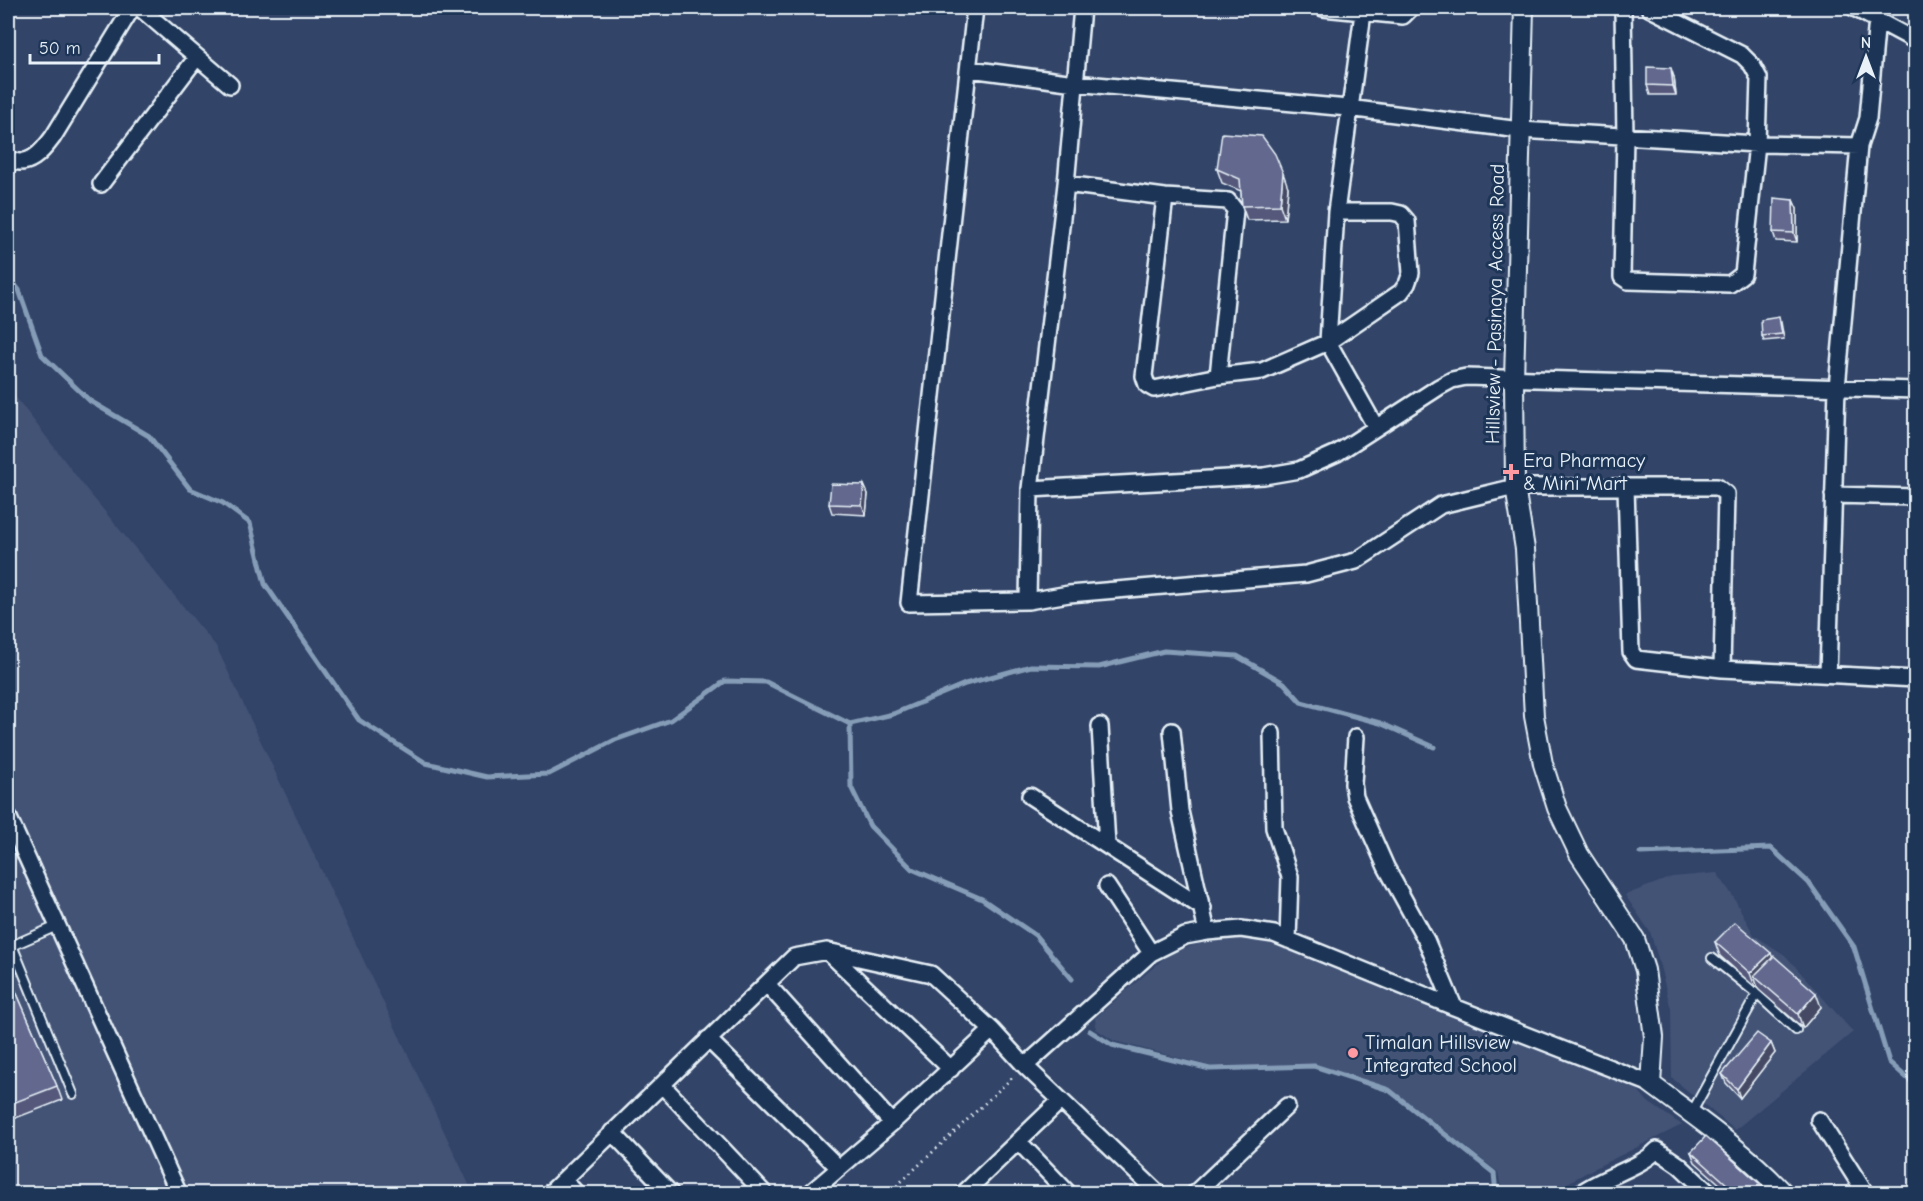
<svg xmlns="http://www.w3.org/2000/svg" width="1923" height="1201" font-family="'Comic Neue',sans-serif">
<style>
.built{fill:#435276}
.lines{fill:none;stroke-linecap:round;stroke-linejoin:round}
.stream{stroke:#869db7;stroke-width:5}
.service-casing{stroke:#e8f1f8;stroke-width:12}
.minor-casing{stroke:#e8f1f8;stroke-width:20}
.tertiary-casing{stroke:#e8f1f8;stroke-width:22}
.path{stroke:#e8f1f8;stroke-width:3;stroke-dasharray:1.5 4.5;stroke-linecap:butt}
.service{stroke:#1d3557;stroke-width:8}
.minor{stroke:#1d3557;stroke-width:15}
.tertiary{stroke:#1d3557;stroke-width:18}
.wall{fill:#54597a;stroke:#e8f1f8;stroke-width:1.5}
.shaded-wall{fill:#454963;stroke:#e8f1f8;stroke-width:1.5}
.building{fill:#62688e;stroke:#e8f1f8;stroke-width:1.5}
.poi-dot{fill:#ff9aa2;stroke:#1d3557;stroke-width:2}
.labels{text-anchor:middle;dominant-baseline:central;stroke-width:6;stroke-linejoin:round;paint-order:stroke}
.street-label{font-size:20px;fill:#e8f1f8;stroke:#1d3557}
.poi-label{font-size:20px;fill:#e8f1f8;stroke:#1d3557;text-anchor:start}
</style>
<rect width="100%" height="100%" fill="#324468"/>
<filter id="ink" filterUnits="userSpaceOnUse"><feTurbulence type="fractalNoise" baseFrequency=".0167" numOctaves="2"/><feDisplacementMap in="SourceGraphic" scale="12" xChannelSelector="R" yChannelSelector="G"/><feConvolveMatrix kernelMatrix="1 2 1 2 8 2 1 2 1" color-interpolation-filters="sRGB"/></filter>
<g filter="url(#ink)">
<!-- built -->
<path class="built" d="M 8,387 L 87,490 L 216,646 L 473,1193 L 8,1193 Z
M 1717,873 L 1733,896 L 1754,935 L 1785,955 L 1853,1032 L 1735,1130 L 1672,1078 L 1671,1009 L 1657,955 L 1650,932 L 1625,895 L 1672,877 Z
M 1229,934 L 1267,938 L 1638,1090 L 1648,1102 L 1682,1125 L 1591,1170 L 1550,1193 L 1502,1193 L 1498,1172 L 1390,1088 L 1314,1065 L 1210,1066 L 1114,1041 L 1096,1029 L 1095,1018 L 1170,953 Z"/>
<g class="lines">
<!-- stream -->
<path class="stream" d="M 8,276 L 19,290 L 42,355 L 90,401 L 149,436 L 190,489 L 223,503 L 250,523 L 265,584 L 359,720 L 426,763 L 487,777 L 549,774 L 615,740 L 671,720 L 725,681 L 766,682 L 850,724 L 893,714 L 965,684 L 1031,666 L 1099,667 L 1164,651 L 1237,656 L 1284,683 L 1301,702 L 1380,723 L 1434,747
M 850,724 L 851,787 L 870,826 L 912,869 L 982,899 L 1035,935 L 1072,979
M 1640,853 L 1771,848 L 1809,883 L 1854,947 L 1889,1062 L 1916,1086
M 1090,1031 L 1112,1045 L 1210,1069 L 1314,1066 L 1389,1090 L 1494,1173 L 1496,1194"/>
<!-- service casing -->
<g class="service-casing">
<path id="service" d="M 12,945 L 73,1094
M 9,947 L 57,926
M 1757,994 L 1796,1030
M 1692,1112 L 1757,994 L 1712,958"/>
</g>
<!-- minor casing -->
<g class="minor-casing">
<path id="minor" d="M 140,8 L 230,85
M 975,8 L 909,603 L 1028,601 L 1069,594 L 1306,574 L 1356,561 L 1441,505 L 1515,487 L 1717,487 L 1726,494 L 1722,669
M 1323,8 L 1403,16 L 1411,8
M 1623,8 L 1625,137 L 1622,277 L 1628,281 L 1730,284 L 1743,274 L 1757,144 L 1759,78 L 1752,65 L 1742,55 L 1649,8
M 1854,8 L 1916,41
M 1363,13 L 1336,212 L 1328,342 L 1375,426
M 970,69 L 1075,83 L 1348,108 L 1520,130 L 1757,144 L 1859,146
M 8,159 C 28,169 42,152 53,137 L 132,8
M 101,184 L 197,57
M 1066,184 L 1165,197 L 1228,201 L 1235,210 L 1218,376
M 1165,197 L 1144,376 L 1147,385 L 1154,389 L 1218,376 L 1262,371 L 1328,342 L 1401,292 L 1407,284 L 1411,273 L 1407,221 L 1401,214 L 1392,212 L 1336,212
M 1626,487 L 1631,652 L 1636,659 L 1722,669 L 1916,679
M 1030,489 L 1264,476 L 1299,470 L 1337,453 L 1439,387 L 1452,380 L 1466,377 L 1916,390
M 1833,495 L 1916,497
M 1028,601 L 1030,489 L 1066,184 L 1082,8
M 1828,674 L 1837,388 L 1859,146 L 1868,118 L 1878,8
M 1100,726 L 1107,845
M 1172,731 L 1180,811 L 1207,932
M 1272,733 L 1274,828 L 1290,877 L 1288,940
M 1356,737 L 1353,784 L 1355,797 L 1386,867 L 1426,940 L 1454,1007 L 1651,1084
M 1030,796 L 1203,908
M 8,816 L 179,1194
M 1107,886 L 1151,953
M 827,951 L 951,1069
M 767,984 L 892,1123
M 708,1039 L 838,1167
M 1025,1066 L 1159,1194
M 663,1086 L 765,1194
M 1819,1120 L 1866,1194
M 612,1132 L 671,1194
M 1018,1141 L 1069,1194
M 564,1180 L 577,1194
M 549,1194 L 794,957 L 827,951 L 931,974 L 992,1030 L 1025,1066 L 1151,953 L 1185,936 L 1207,932 L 1241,929 L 1274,934 L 1454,1007
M 809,1194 L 892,1123 L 992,1030
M 963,1194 L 1059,1102
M 1194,1194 L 1287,1106
M 1579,1194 C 1602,1177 1640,1168 1657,1150 L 1679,1165 L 1710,1194"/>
</g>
<!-- tertiary casing -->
<g class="tertiary-casing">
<path id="tertiary" d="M 1524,8 L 1514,380 L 1515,487 L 1525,549 L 1534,716 L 1543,764 L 1557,808 L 1579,854 L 1635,939 L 1645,970 L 1654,1037 L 1651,1084 C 1698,1119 1744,1150 1785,1194"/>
</g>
<!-- path -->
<path class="path" d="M 888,1194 L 1014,1076"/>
<!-- service -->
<use href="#service" class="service"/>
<!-- minor -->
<use href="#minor" class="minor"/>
<!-- tertiary -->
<use href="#tertiary" class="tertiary"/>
</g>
<!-- wall -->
<path class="wall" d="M 1674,77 L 1676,95 L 1650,95 L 1647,85 Z
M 1217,169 L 1288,187 L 1285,219 L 1247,220 L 1242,206 L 1241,191 L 1222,183 Z
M 1793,200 L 1797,209 L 1797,242 L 1776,241 L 1773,232 Z
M 1781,322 L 1784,339 L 1764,341 L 1762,336 Z
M 864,485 L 868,494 L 866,515 L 832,513 L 829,504 Z
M 1715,942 L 1772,957 L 1821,1007 L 1803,1028 L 1759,990 L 1757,985 L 1755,987 L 1720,956 Z
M 8,973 L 57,1086 L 62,1100 L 8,1121 Z
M 1771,1043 L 1775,1053 L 1740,1098 L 1726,1083 L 1722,1074 Z
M 1691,1152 L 1770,1194 L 1731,1194 L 1695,1162 Z"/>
<!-- shaded-wall -->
<path class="shaded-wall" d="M 1671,68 L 1674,77 L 1676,95 L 1673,86 Z
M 1283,173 L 1288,187 L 1285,219 L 1280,205 Z
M 1793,200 L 1797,209 L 1797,242 L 1794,233 Z
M 864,485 L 868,494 L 866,515 L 862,505 Z
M 1771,953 L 1776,967 L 1754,976 L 1757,985 L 1755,987 L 1750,973 Z
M 1816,993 L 1821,1007 L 1803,1028 L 1798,1014 Z
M 1771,1043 L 1775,1053 L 1740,1098 L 1737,1089 Z"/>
<!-- building -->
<path class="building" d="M 1647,67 L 1671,68 L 1673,86 L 1647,85 Z
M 1222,133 L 1262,136 L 1275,154 L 1283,173 L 1280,205 L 1242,206 L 1240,179 L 1217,169 Z
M 1774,198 L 1793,200 L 1794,233 L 1773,232 Z
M 1779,317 L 1782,334 L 1762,336 L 1761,320 Z
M 831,484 L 864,485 L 862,505 L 829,504 Z
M 1735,922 L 1771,953 L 1750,973 L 1715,942 Z
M 1774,956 L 1816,993 L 1798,1014 L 1754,976 Z
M 8,973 L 57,1086 L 8,1105 Z
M 1757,1033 L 1771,1043 L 1737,1089 L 1722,1074 Z
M 1706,1136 L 1769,1192 L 1767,1194 L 1738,1194 L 1691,1152 Z"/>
</g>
<!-- markers -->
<g class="poi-dot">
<path d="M1508 463h6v6h6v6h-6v6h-6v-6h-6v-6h6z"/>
<circle cx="1353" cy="1053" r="6"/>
</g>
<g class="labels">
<!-- street labels -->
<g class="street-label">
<text transform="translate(1495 304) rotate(-89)">Hillsview - Pasinaya Access Road</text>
</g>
<!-- poi labels -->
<g class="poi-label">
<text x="1523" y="460">Era Pharmacy<tspan x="1523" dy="23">&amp; Mini Mart</tspan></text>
<text x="1365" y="1042">Timalan Hillsview<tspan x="1365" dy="23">Integrated School</tspan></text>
</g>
</g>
<!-- margin -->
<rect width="1923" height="1201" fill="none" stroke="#1d3557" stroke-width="30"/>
<rect x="15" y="15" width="1893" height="1171" fill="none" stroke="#e8f1f8" stroke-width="2" filter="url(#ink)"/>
<!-- north arrow -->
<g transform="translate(1866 57)" stroke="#1d3557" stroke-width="4.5" paint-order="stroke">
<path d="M0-4.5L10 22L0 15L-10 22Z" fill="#e8f1f8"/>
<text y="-9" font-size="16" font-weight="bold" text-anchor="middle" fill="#e8f1f8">N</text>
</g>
<!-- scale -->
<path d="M30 54v9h129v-9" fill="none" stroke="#e8f1f8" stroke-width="3"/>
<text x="39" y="54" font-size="18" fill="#e8f1f8" stroke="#1d3557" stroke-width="4.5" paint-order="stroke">50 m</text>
</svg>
